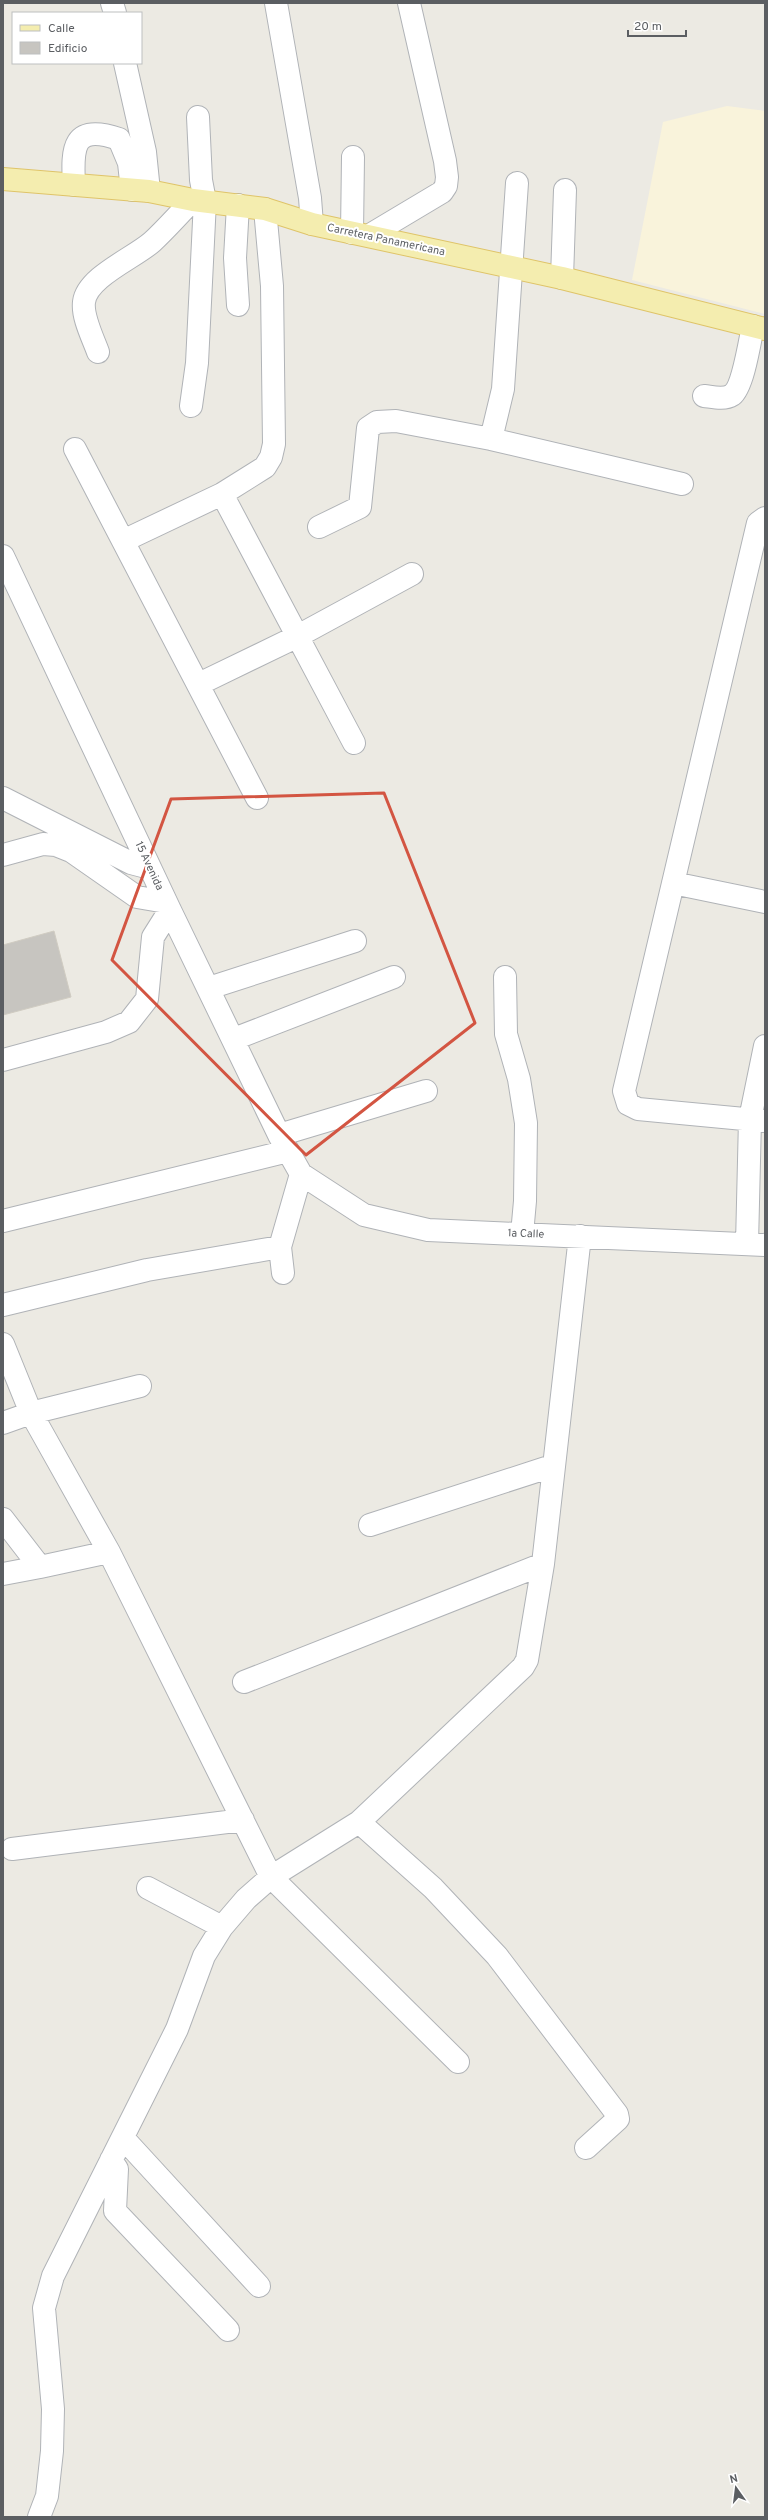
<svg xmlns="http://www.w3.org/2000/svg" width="768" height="2520" font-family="Overpass,sans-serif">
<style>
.commercial{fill:#f9f3db}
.building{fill:#c7c5c0;stroke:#d0ccc2}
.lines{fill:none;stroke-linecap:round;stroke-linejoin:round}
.minor-casing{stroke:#b0b3b7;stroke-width:24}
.major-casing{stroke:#dfc469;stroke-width:24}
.minor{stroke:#fff;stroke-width:22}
.major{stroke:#f4edaf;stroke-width:22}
.marked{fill:none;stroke:#d35542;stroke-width:3;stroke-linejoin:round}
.labels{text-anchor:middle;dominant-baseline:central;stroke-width:4;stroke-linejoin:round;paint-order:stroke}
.street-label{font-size:11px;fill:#5b5e62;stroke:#fff}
</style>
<rect width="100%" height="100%" fill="#eceae3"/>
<!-- commercial -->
<path class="commercial" d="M 727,106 L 765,111 L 765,314 L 632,280 L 663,122 Z"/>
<!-- building -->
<path class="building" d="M 54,931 L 71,997 L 3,1015 L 3,945 Z"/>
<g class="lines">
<!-- minor casing -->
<g class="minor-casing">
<path id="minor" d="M 112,3 L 115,13
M 276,3 L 310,198 L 312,224
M 125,63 L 145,152 L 149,191
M 517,183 L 503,389 L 491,439 L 682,484
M 74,185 C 72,148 72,123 119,139 L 129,163 L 132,190
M 352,233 L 353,157
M 370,235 L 442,192 L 446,186 L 447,177 L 445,161 L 409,3
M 562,278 L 565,190
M 238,305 L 235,258 L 238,205
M 98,352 C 93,338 82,317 84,302 C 87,277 134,258 152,242 C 166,229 179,214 193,200
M 704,396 C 713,397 724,400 732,395 C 743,387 750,340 753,326
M 191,406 L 197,363 L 205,201 L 201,180 L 198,117
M 75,449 L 257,798
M 222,494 L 354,743
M 765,518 L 758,523 L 624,1091 L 628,1104 L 638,1109 L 765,1121
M 319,527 L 360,507 L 368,428 L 377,422 L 396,421 L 491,439
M 123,541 L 222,494 L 265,467 L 271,457 L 274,444 L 272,286 L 265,209
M 3,556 L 170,910 L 279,1135 L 301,1174 L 364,1215 L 428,1230 L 765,1245
M 199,684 L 296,637 L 412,574
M 3,798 L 131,863 L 150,868
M 3,855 L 43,844 L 56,845 L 71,851 L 137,897 L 166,902
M 673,883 L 765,902
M 505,977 L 506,1034 L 519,1079 L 526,1123 L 525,1201 L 522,1234
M 209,988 L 355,941
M 234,1039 L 394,977
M 3,1060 L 106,1032 L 129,1022 L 147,999 L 153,937 L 170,910
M 279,1135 L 426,1091
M 3,1221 L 288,1151
M 747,1244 L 750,1119 L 765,1046
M 283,1273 L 280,1247 L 301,1174
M 3,1305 L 147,1270 L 280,1247
M 3,1344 L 31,1413 L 109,1552 L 271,1877 L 458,2062
M 3,1423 L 31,1413 L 140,1386
M 3,1519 L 40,1567 L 109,1552
M 370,1525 L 552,1466
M 3,1574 L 40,1567
M 244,1682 L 543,1564
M 359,1822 L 433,1888 L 497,1956 L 617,2114 L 618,2119 L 586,2148
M 12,1849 L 243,1820
M 148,1888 L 222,1927
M 124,2139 L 259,2286
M 111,2160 L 117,2169 L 115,2211 L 228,2330
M 39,2517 L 47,2496 L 52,2451 L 53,2409 L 44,2308 L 53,2276 L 177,2029 L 204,1956 L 222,1927 L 246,1899 L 271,1877 L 359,1822 L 523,1667 L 527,1660 L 543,1564 L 580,1236"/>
</g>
<!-- major casing -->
<g class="major-casing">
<path id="major" d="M 3,179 L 149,191 L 193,200 L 265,209 L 312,224 L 562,278 L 765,329"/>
</g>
<!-- minor -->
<use href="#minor" class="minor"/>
<!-- major -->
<use href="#major" class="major"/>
</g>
<!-- marked area -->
<path class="marked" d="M 384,793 L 475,1023 L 306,1155 L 112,960 L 171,799 Z"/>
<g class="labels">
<!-- street labels -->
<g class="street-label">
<text transform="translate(386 240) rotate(12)">Carretera Panamericana</text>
<text transform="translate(149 866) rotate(65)">15 Avenida</text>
<text transform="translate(526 1234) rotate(2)">1a Calle</text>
</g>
</g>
<!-- border -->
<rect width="768" height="2520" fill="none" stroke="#5b5e62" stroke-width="8"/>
<!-- legend -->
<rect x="12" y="12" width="130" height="52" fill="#ffffff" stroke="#bdbfc0"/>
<rect x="20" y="25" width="20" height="6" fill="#f4edaf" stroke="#bdbfc0"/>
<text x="48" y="32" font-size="12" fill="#5b5e62">Calle</text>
<rect x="20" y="42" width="20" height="12" fill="#c7c5c0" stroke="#bdbfc0"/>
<text x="48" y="52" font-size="12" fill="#5b5e62">Edificio</text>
<!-- north arrow -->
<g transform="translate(736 2488) rotate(346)" stroke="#ffffff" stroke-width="3" paint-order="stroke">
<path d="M0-3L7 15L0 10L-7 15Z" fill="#5b5e62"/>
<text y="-6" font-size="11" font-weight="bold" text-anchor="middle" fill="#5b5e62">N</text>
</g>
<!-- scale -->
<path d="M628 30v6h58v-6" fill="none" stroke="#5b5e62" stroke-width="2"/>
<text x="634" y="30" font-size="12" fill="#5b5e62" stroke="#ffffff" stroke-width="3" paint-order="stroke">20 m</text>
</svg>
